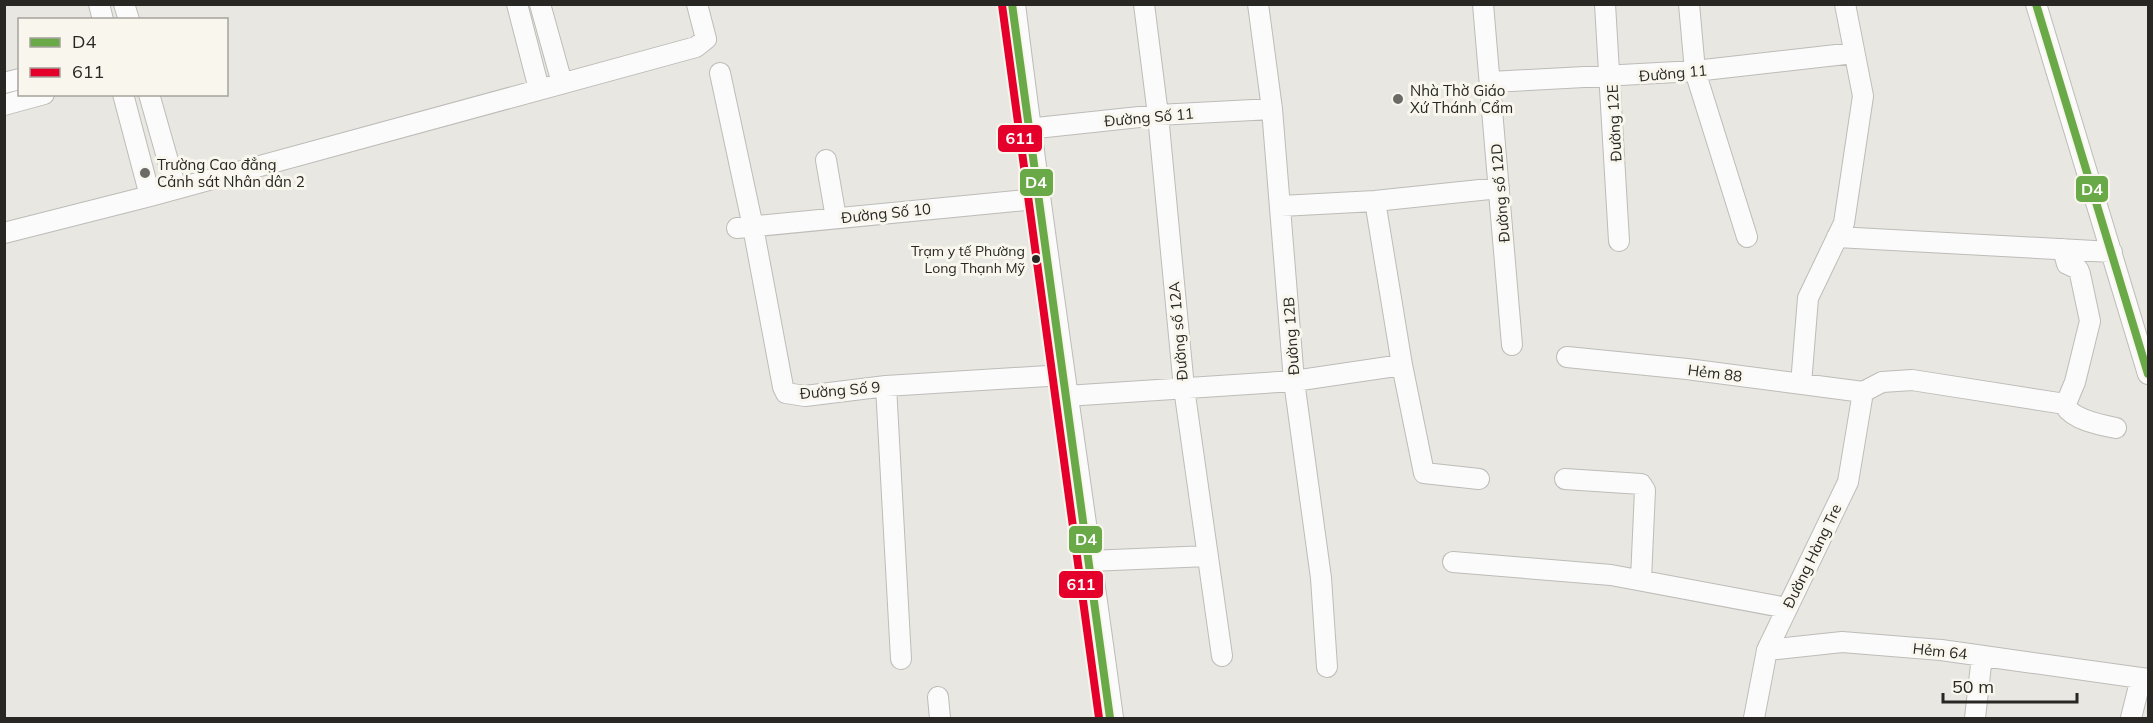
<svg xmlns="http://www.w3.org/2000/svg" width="2153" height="723" font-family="Mulish,sans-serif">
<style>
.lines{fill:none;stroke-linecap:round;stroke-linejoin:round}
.minor-casing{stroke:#bdbcb8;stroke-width:22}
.major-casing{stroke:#bdbcb8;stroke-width:28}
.minor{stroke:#fcfbfb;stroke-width:20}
.major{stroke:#fcfbfb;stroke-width:26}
.bus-1-casing{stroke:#f8f6ed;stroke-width:12}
.bus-2-casing{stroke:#f8f6ed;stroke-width:12}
.bus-1{stroke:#6aa947;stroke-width:8}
.bus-2{stroke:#e4002b;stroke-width:8}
.poi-dot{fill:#6b6a66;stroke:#f8f6ed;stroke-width:2}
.bus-dot{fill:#282724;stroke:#f8f6ed;stroke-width:2}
.labels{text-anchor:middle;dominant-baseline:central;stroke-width:6;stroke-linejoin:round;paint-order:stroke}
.bus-label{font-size:14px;fill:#282724;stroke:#f8f6ed;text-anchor:end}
.street-label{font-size:15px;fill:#282724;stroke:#f8f6ed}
.poi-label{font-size:15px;fill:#282724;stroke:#f8f6ed;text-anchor:start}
.line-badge{stroke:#f8f6ed;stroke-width:2}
.badge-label{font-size:16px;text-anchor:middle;font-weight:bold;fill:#fff}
</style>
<rect width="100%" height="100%" fill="#e8e7e2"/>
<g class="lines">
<!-- minor casing -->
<g class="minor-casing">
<path id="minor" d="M 99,4 L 103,20
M 124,4 L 129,20
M 517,4 L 539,89
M 540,4 L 562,83
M 1144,4 L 1158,115 L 1184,388 L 1222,656
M 1258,4 L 1272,109 L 1294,381 L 1321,578 L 1327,667
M 1483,4 L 1512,345
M 1605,4 L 1619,241
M 1689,4 L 1695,71 L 1747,237
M 2036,4 L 2148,374
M 720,73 L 753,227 L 783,387 L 786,393 L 805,396 L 886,386 L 1063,375
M 1491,82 L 1695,71 L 1854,53
M 4,83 L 20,79
M 123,94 L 150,196
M 149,94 L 176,189
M 4,105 L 44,94
M 1027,129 L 1158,115 L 1272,109
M 826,160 L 836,218
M 1375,201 L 1402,365 L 1424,473 L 1479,479
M 1281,206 L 1375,201 L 1499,188
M 737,228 L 1036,199
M 4,233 L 150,196 L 696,47 L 706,39 L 697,4
M 1837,237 L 2112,252
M 2063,249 L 2067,264 L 2078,269 L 2080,274 L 2090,321 L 2075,382 L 2065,406 C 2074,420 2100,425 2116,428
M 1567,357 L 1687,369 L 1863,392
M 1801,384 L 1808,298 L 1844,223 L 1863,96 L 1845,4
M 886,386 L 901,659
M 1863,392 L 1882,382 L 1912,380 L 2065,404
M 1066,396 L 1294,381 L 1402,365
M 1565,479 L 1641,484 L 1645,490 L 1641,579
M 1089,561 L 1208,556
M 1453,562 L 1611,575 L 1787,608
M 1767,650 L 1842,642 L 1941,650 L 2148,679
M 938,697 L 940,718
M 1754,718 L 1767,650 L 1848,482 L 1863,392
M 1975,718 L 1982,656
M 2131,718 L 2141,678"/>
</g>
<!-- major casing -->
<g class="major-casing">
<path id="major" d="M 1012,4 C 1041,243 1078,480 1110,718"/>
</g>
<!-- minor -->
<use href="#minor" class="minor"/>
<!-- major -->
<use href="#major" class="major"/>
<!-- bus-1 casing -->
<g class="bus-1-casing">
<path id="bus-1" d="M 1012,4 L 1110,718
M 2036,4 L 2148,374"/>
</g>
<!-- bus-2 casing -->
<g class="bus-2-casing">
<path id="bus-2" d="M 1002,5 L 1099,718"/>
</g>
<!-- bus-1 -->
<use href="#bus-1" class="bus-1"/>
<!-- bus-2 -->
<use href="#bus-2" class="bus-2"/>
</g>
<!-- markers -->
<g class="poi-dot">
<circle cx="1398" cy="99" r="6"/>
<circle cx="145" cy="173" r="6"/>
</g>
<circle class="bus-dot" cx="1036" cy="259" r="5"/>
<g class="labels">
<!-- bus labels -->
<g class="bus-label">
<text x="1025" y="251">Trạm y tế Phường<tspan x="1025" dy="17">Long Thạnh Mỹ</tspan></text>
</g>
<!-- street labels -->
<g class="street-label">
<text transform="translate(1673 73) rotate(-5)">Đường 11</text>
<text transform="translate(1149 117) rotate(-5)">Đường Số 11</text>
<text transform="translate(1614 123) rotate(-93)">Đường 12E</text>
<text transform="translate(1500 193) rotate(-95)">Đường số 12D</text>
<text transform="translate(886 213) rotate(-6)">Đường Số 10</text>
<text transform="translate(1178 331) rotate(-95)">Đường số 12A</text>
<text transform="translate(1291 336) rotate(-94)">Đường 12B</text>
<text transform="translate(1715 373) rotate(7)">Hẻm 88</text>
<text transform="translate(840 390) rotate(-5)">Đường Số 9</text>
<text transform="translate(1812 556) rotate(-64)">Đường Hàng Tre</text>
<text transform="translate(1940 651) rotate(6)">Hẻm 64</text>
</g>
<!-- poi labels -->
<g class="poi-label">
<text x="1410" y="90">Nhà Thờ Giáo<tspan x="1410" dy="17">Xứ Thánh Cẩm</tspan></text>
<text x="157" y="164">Trường Cao đẳng<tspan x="157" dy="17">Cảnh sát Nhân dân 2</tspan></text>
</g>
</g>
<g class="line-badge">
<rect x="997" y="124" width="46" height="29" rx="6" fill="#e4002b"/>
<rect x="1019" y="168" width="35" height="29" rx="6" fill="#6aa947"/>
<rect x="2075" y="175" width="34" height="28" rx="6" fill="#6aa947"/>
<rect x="1068" y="525" width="35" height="29" rx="6" fill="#6aa947"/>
<rect x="1058" y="570" width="46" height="29" rx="6" fill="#e4002b"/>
</g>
<g class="badge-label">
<text x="1020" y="144">611</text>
<text x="1036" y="188">D4</text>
<text x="2092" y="195">D4</text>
<text x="1086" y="545">D4</text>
<text x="1081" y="590">611</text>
</g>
<!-- border -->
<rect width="2153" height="723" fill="none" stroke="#282724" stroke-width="12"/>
<!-- legend -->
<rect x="18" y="18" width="210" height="78" fill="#f8f6ed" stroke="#a5a39d" stroke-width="1.5"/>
<rect x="30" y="38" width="30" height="9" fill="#6aa947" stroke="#a5a39d" stroke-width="1.5"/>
<text x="72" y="48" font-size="18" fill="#282724">D4</text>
<rect x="30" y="68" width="30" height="9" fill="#e4002b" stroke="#a5a39d" stroke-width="1.5"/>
<text x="72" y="78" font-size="18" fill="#282724">611</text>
<!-- scale -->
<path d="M1943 693v9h134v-9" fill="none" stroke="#282724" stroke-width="3"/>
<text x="1952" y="693" font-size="18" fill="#282724" stroke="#f8f6ed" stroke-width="4.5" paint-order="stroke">50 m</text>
</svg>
